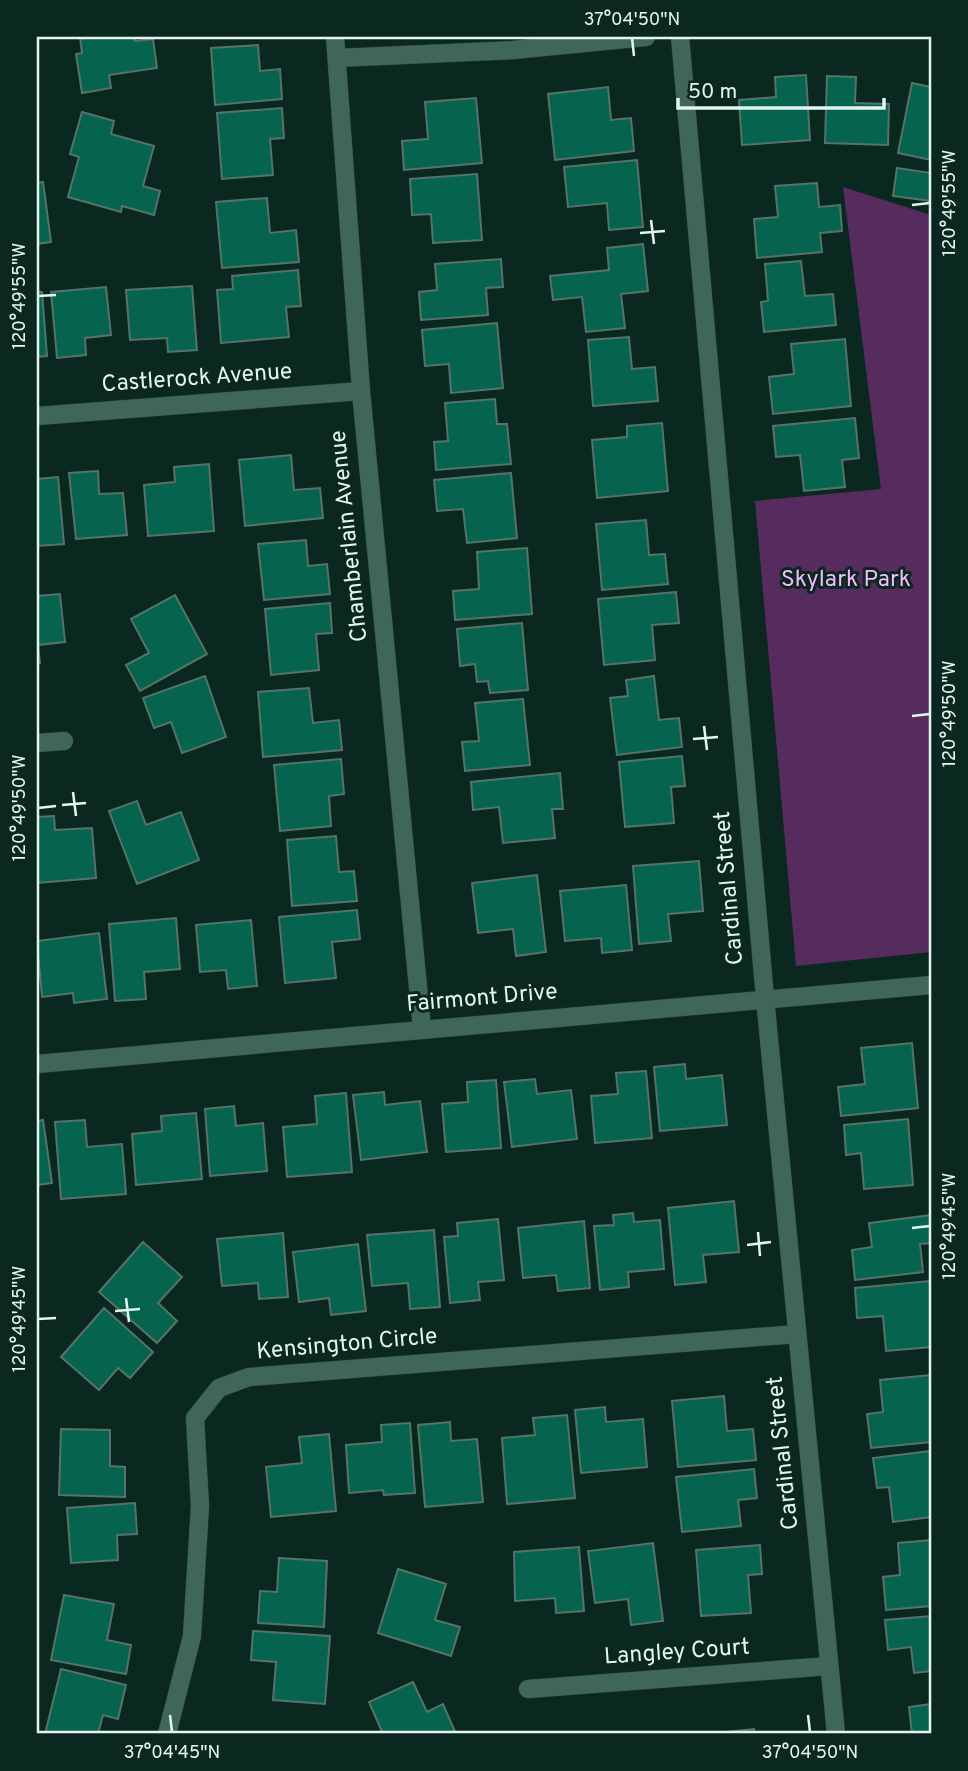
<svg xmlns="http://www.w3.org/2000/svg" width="968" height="1771" font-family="Overpass,sans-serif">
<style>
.green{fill:#562b5d}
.building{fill:#05634e;stroke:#557368;stroke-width:2}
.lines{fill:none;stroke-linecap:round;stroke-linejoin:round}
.minor-casing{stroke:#29453d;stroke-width:19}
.minor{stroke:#40665a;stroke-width:18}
.ticks{fill:none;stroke:#e4f5ef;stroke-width:2.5}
.labels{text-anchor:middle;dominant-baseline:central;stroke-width:6;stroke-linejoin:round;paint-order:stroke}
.street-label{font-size:23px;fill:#e4f5ef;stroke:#0b2820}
.park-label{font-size:23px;fill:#f4bafd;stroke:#0b2820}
.neatline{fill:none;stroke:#e4f5ef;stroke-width:2.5}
.ticks-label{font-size:18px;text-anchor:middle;fill:#e4f5ef}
</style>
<rect width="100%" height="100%" fill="#0b2820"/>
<!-- green -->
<path class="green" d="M 843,187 L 931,215 L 931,952 L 796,966 L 755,501 L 881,489 Z"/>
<!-- building -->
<path class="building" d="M 80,37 L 135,37 L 135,41 L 153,39 L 157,68 L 109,75 L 111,88 L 82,93 L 76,54 L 82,53 Z
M 258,45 L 260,71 L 280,69 L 282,99 L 215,105 L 211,48 Z
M 806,75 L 810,140 L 742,145 L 739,100 L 776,97 L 775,77 Z
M 827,76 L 856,77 L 855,103 L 889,104 L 888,145 L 825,143 Z
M 912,83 L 931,87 L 931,160 L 898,153 Z
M 608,87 L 611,120 L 631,118 L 634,151 L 555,160 L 548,94 Z
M 476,98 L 482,163 L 404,170 L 402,141 L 428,139 L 425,102 Z
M 282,108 L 284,138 L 270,139 L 273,175 L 222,179 L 217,113 Z
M 82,112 L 114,121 L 111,134 L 154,146 L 143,186 L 160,191 L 154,215 L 122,206 L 121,212 L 68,197 L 79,157 L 70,154 Z
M 637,160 L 643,227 L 609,230 L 607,203 L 568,207 L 564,167 Z
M 897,168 L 931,173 L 931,201 L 893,196 Z
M 477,174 L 482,240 L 433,243 L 431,214 L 412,215 L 410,179 Z
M 43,182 L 51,242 L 37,244 L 37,183 Z
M 817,183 L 819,207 L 840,205 L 842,231 L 820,233 L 822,252 L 757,258 L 754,219 L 778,217 L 775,186 Z
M 267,198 L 270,233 L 296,230 L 299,262 L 222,268 L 216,202 Z
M 643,244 L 648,291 L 621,294 L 625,328 L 586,332 L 582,297 L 553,300 L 550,276 L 609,270 L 607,248 Z
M 501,259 L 503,287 L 486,288 L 488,315 L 421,320 L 419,292 L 437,290 L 435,264 Z
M 801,261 L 805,296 L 833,294 L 836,325 L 764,332 L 761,302 L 768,301 L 765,264 Z
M 298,270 L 301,306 L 286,307 L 289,337 L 221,343 L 217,290 L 233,289 L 232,276 Z
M 192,286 L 197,350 L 168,352 L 167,338 L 130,340 L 126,290 Z
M 106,287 L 111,335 L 85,338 L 86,355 L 57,358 L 51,292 Z
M 37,292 L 42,292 L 47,356 L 37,357 Z
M 497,323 L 503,388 L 451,393 L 449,364 L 425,366 L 422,330 Z
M 629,337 L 632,369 L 655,367 L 658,401 L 593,406 L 588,340 Z
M 845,339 L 851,406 L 773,414 L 769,377 L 794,374 L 791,344 Z
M 495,399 L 497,424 L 507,424 L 511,464 L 436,470 L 434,442 L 448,441 L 445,403 Z
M 855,418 L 859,458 L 842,460 L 845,487 L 804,491 L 800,455 L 776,457 L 773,426 Z
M 662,423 L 668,491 L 597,498 L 592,440 L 627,437 L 627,426 Z
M 291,455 L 294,490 L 320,488 L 323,518 L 245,526 L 239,460 Z
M 209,464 L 214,531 L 148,536 L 144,485 L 175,482 L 174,467 Z
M 98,471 L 99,494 L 123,493 L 127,535 L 76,539 L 69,473 Z
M 511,473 L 517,538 L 467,543 L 463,509 L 437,511 L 434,480 Z
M 58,477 L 64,544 L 37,546 L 37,479 Z
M 646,520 L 649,555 L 665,554 L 668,584 L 602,590 L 596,524 Z
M 306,540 L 308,566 L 327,564 L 330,594 L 264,600 L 258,544 Z
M 527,548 L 532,614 L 455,620 L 453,591 L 479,589 L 477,552 Z
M 676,592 L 679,623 L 652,625 L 655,660 L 604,665 L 598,599 Z
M 60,594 L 65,642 L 38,645 L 40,663 L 37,664 L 37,596 Z
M 175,595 L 207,654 L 140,691 L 126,665 L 149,653 L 131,619 Z
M 330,603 L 332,633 L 316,634 L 319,670 L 271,675 L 265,609 Z
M 522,623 L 528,690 L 490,693 L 488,681 L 477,682 L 475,664 L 460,666 L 457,629 Z
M 205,676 L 226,737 L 182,753 L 171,722 L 154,728 L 143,698 Z
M 654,676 L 659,720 L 679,718 L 682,747 L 617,755 L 610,698 L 628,696 L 626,680 Z
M 309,688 L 313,723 L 339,720 L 342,750 L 263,757 L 258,692 Z
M 523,699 L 530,765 L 465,771 L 462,742 L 479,741 L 475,703 Z
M 682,756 L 685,786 L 671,787 L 674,823 L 625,827 L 619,762 Z
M 341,759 L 344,794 L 329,796 L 331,826 L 280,831 L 274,765 Z
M 560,773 L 563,809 L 552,809 L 555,838 L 503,843 L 499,807 L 473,810 L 471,782 Z
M 137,801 L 146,825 L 181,812 L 199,860 L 137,884 L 109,811 Z
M 54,816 L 55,830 L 92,828 L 96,878 L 37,883 L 37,817 Z
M 336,836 L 339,872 L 354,871 L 357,901 L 292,906 L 287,840 Z
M 699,861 L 703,911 L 668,914 L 671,941 L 639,944 L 633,866 Z
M 537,875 L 546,952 L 516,956 L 513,929 L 478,933 L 472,883 Z
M 626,885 L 632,950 L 602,953 L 601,938 L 565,941 L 560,891 Z
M 357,910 L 360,939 L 332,942 L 336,978 L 285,983 L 279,917 Z
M 176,918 L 180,969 L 144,972 L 146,999 L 115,1001 L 109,924 Z
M 251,920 L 257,986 L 228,989 L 226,970 L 200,972 L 196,925 Z
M 99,933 L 107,999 L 74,1003 L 73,993 L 42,997 L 37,941 Z
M 912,1043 L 918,1108 L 841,1116 L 838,1087 L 865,1084 L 861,1048 Z
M 685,1064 L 686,1079 L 722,1075 L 727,1125 L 660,1131 L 654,1067 Z
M 646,1071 L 652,1138 L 595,1143 L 591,1096 L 618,1094 L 616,1073 Z
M 535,1079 L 537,1094 L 571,1090 L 577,1139 L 512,1147 L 504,1082 Z
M 496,1080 L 501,1148 L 446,1152 L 442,1104 L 468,1102 L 467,1082 Z
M 384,1092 L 385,1105 L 420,1101 L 427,1152 L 361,1160 L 353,1095 Z
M 346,1093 L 352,1172 L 287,1177 L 283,1127 L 317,1124 L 315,1096 Z
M 234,1106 L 236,1126 L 263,1123 L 267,1171 L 210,1176 L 205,1109 Z
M 196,1113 L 202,1179 L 136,1185 L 132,1134 L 162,1131 L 161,1116 Z
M 908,1119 L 913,1185 L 864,1189 L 861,1153 L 846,1155 L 844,1125 Z
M 43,1120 L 52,1183 L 37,1185 L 37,1121 Z
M 85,1120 L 87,1147 L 122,1144 L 126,1194 L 61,1199 L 55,1122 Z
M 734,1201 L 739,1252 L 703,1255 L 706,1282 L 675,1285 L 668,1208 Z
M 633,1213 L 634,1222 L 660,1220 L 664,1269 L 628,1272 L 629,1287 L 600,1290 L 594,1226 L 614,1225 L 613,1215 Z
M 931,1215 L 931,1243 L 920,1244 L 923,1272 L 855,1280 L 852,1250 L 872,1247 L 869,1223 Z
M 498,1219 L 504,1280 L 478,1282 L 480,1300 L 450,1303 L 444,1237 L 458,1236 L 457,1223 Z
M 584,1221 L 590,1288 L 558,1291 L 556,1275 L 523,1278 L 518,1228 Z
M 434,1230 L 440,1307 L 410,1309 L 408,1283 L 372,1286 L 367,1235 Z
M 283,1233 L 288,1297 L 259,1299 L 258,1283 L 222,1286 L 217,1239 Z
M 143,1242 L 182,1277 L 158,1303 L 177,1321 L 157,1343 L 99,1292 Z
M 358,1244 L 366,1311 L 331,1315 L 329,1298 L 299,1302 L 293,1252 Z
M 930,1281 L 931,1347 L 886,1351 L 883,1316 L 857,1318 L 855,1288 Z
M 104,1308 L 153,1352 L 130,1378 L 118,1368 L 99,1390 L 61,1357 Z
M 931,1375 L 931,1442 L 871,1448 L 867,1414 L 883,1412 L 880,1380 Z
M 724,1396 L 727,1431 L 753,1429 L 756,1460 L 678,1467 L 672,1401 Z
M 605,1407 L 606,1422 L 643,1419 L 647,1467 L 581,1473 L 575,1410 Z
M 567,1415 L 575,1498 L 507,1504 L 502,1438 L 535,1435 L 533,1418 Z
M 450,1422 L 451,1441 L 477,1439 L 483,1502 L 425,1507 L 418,1425 Z
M 410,1423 L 415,1493 L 384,1495 L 383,1490 L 349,1493 L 346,1445 L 382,1442 L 381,1425 Z
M 61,1429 L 110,1430 L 110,1466 L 125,1467 L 125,1497 L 59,1495 Z
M 329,1434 L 336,1511 L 271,1517 L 266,1467 L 302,1463 L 299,1437 Z
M 931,1451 L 931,1517 L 893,1522 L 889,1487 L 877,1488 L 873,1458 Z
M 754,1469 L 757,1498 L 738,1500 L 741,1526 L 682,1532 L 676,1477 Z
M 135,1503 L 137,1534 L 117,1535 L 118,1560 L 71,1563 L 67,1508 Z
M 931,1540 L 931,1606 L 886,1610 L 883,1577 L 900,1575 L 898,1543 Z
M 653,1543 L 663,1621 L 631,1625 L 628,1599 L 595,1603 L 588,1551 Z
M 760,1545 L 762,1574 L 748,1575 L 751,1613 L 701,1616 L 696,1550 Z
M 579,1547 L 584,1611 L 556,1613 L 555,1598 L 515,1601 L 514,1552 Z
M 279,1558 L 327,1561 L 324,1627 L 258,1623 L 260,1591 L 277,1592 Z
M 398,1569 L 446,1584 L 435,1620 L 460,1627 L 451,1656 L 378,1633 Z
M 64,1595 L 114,1604 L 107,1640 L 131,1645 L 126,1674 L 51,1660 Z
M 931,1616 L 931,1671 L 914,1673 L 911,1647 L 888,1650 L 885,1620 Z
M 253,1631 L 330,1636 L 325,1704 L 273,1700 L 276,1662 L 251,1660 Z
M 61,1669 L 126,1685 L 118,1719 L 103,1715 L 98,1734 L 45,1734 Z
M 413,1682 L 427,1712 L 443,1704 L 456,1734 L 383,1734 L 369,1702 Z
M 931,1704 L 931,1734 L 912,1734 L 909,1707 Z
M 754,1729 L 754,1734 L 704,1734 Z"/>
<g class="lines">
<!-- minor casing -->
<g class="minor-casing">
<path id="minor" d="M 335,37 L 361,391 L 422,1029
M 680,37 L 765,998 L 836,1734
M 337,58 L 513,50 L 646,37
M 37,416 L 361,391
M 37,743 L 64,741
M 37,1064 L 931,985
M 528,1689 L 829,1666
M 167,1734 L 192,1636 L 200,1506 L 195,1418 L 219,1388 L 249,1377 L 797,1334"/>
</g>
<!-- minor -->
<use href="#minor" class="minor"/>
</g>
<!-- ticks -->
<path class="ticks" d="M 632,38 L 634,56M 912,205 L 930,203M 651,220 L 654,244M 640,233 L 665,231M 38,296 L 56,295M 912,716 L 930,714M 704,726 L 707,750M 693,739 L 718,737M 73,792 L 76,816M 62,805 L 86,803M 38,808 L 56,806M 912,1228 L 930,1226M 758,1232 L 760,1256M 747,1245 L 771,1242M 126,1298 L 129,1322M 115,1311 L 140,1309M 38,1319 L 56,1318M 170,1715 L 172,1732M 808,1715 L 810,1732"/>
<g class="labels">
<!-- street labels -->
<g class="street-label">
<text transform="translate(197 379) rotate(-4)">Castlerock Avenue</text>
<text transform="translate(350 536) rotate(-96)">Chamberlain Avenue</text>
<text transform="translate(730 888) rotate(-95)">Cardinal Street</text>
<text transform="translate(482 999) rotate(-5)">Fairmont Drive</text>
<text transform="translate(347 1345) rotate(-5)">Kensington Circle</text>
<text transform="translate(784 1453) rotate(-96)">Cardinal Street</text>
<text transform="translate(677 1653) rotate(-4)">Langley Court</text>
</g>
<!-- park labels -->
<g class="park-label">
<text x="846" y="580">Skylark Park</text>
</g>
</g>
<!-- border -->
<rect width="968" height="1771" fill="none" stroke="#0b2820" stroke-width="77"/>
<!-- scale -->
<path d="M678 98v10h206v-10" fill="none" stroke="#e4f5ef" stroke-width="3.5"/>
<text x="688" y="98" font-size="21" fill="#e4f5ef" stroke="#0b2820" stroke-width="5" paint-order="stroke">50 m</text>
<rect x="38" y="38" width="892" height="1694" class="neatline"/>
<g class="ticks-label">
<text x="632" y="25">37°04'50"N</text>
<text transform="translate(949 203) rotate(-90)" y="6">120°49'55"W</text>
<text transform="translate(19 296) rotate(-90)" y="6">120°49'55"W</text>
<text transform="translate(949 714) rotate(-90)" y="6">120°49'50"W</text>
<text transform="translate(19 808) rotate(-90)" y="6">120°49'50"W</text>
<text transform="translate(949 1226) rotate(-90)" y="6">120°49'45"W</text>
<text transform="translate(19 1319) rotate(-90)" y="6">120°49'45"W</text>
<text x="172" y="1758">37°04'45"N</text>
<text x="810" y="1758">37°04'50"N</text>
</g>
</svg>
